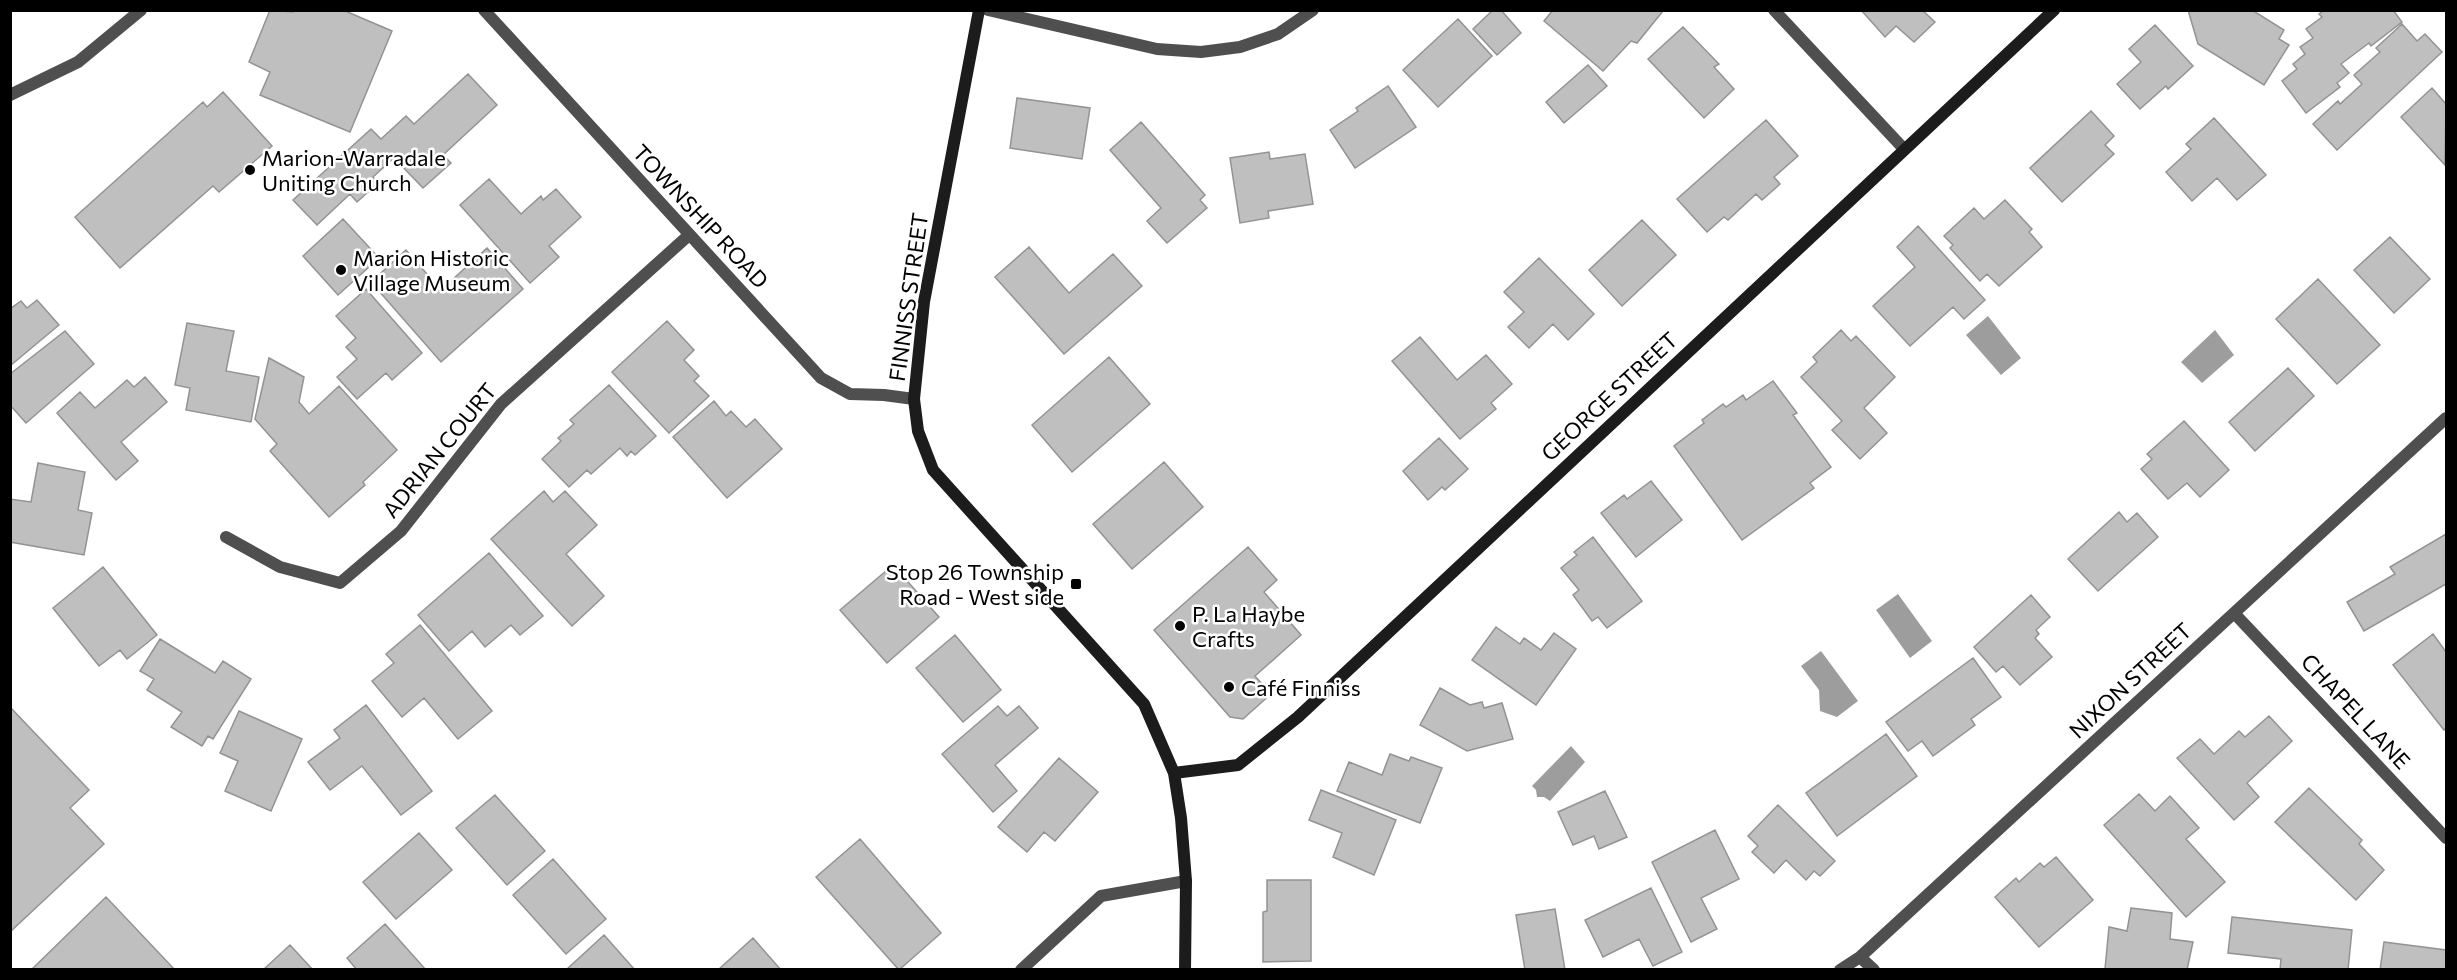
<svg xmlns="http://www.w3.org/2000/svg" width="2457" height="980" font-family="Commissioner,sans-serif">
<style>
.water{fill:#9d9d9d}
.building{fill:#bfbfbf;stroke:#939393;stroke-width:1.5}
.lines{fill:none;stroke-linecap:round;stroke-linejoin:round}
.street{stroke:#4f4f4f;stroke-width:12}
.secondary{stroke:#1c1c1c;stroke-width:12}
.poi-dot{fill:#000;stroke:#fff;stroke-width:2}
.labels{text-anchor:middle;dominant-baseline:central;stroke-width:5;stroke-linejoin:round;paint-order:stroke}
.poi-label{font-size:22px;fill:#000;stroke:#fff;text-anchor:start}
.street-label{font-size:22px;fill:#000;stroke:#fff}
</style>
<rect width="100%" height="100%" fill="#fff"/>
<!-- water -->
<path class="water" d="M 1988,316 L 2021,358 L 2001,375 L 1966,335 Z
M 2215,330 L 2234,355 L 2202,383 L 2181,362 Z
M 1898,594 L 1932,641 L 1910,658 L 1876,610 Z
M 1821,651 L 1858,701 L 1837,717 L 1820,711 L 1819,690 L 1801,666 Z
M 1571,746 L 1585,762 L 1550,801 L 1544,797 L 1537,797 L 1536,790 L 1532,786 Z"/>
<!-- building -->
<path class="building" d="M 270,10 L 293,12 L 294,10 L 343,10 L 392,31 L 350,132 L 260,95 L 270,72 L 249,62 Z
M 1493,10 L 1501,10 L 1521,33 L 1497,55 L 1473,29 Z
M 1553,10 L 1662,10 L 1663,11 L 1637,43 L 1631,41 L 1603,71 L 1544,21 Z
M 1861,10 L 1922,10 L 1935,22 L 1914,42 L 1896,26 L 1885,37 Z
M 2188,10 L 2252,10 L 2284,30 L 2279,39 L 2289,45 L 2264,85 L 2198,44 Z
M 2324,10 L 2393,10 L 2402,22 L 2371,46 L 2369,43 L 2341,64 L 2349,73 L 2337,83 L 2340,87 L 2306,113 L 2282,81 L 2297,69 L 2293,64 L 2305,54 L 2300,47 L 2313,38 L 2306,29 L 2322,17 L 2319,14 Z
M 1458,19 L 1492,56 L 1438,107 L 1403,70 Z
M 2402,24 L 2417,41 L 2425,34 L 2442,52 L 2337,150 L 2313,124 L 2338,101 L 2340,104 L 2362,84 L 2354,75 L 2380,52 L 2376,48 Z
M 2155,25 L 2193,66 L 2168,89 L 2166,86 L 2140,109 L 2117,84 L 2141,62 L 2129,49 Z
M 1683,27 L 1719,64 L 1714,67 L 1734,89 L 1704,118 L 1648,59 Z
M 1588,65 L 1607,86 L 1564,123 L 1546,102 Z
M 468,74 L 497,105 L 443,155 L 451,163 L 423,188 L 394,158 L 373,177 L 378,183 L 357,202 L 350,194 L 317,225 L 293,200 L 371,129 L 381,139 L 406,116 L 414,124 Z
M 1388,86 L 1416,127 L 1355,168 L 1330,130 L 1358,111 L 1356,108 Z
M 2432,88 L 2446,104 L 2445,165 L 2401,117 Z
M 223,92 L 272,146 L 219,192 L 213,186 L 120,268 L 75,217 L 203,102 L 207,107 Z
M 1017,98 L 1090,108 L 1082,159 L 1010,148 Z
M 2091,111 L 2114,136 L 2105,145 L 2114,154 L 2062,202 L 2030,168 Z
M 2214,118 L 2266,175 L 2237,200 L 2217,178 L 2192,201 L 2166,172 L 2191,149 L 2186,144 Z
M 1766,120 L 1798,156 L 1774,177 L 1780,184 L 1762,200 L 1756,194 L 1728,220 L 1724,217 L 1707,232 L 1677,199 Z
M 1141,122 L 1205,195 L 1200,200 L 1207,208 L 1167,243 L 1147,221 L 1161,208 L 1110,150 Z
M 1269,152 L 1270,159 L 1305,154 L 1313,204 L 1268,211 L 1269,218 L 1240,223 L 1230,158 Z
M 489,179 L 521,214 L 541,196 L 543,200 L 556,189 L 581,217 L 549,246 L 559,257 L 530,283 L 460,205 Z
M 2005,200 L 2032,229 L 2029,232 L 2042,247 L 1999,286 L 1987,274 L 1980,281 L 1950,248 L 1953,245 L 1944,236 L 1974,208 L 1984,219 Z
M 343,219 L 379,258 L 338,295 L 303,256 Z
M 1642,220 L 1676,255 L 1622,306 L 1589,270 Z
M 1918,226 L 1985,300 L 1964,319 L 1953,307 L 1910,346 L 1873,306 L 1915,267 L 1897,247 Z
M 2390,237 L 2430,279 L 2394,313 L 2354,270 Z
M 1029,247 L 1069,293 L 1113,254 L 1142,286 L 1064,354 L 995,277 Z
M 487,248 L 523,289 L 441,362 L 371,282 L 406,250 L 441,290 Z
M 1539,258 L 1594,314 L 1568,340 L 1553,324 L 1529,348 L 1508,327 L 1524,312 L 1504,292 Z
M 2318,279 L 2380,345 L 2337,384 L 2276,319 Z
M 366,289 L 422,353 L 392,380 L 386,373 L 357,399 L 337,377 L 357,359 L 346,347 L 356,338 L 336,316 Z
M 37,300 L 59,325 L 10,366 L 10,309 L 21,301 L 27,308 Z
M 667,321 L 694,350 L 684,360 L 699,376 L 694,381 L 709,396 L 669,433 L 612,372 Z
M 187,323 L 234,331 L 226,371 L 259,377 L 251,422 L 186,410 L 190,388 L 175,385 Z
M 1841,330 L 1851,341 L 1856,336 L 1895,377 L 1864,408 L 1887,433 L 1860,459 L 1832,430 L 1842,421 L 1801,377 L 1817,362 L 1813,357 Z
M 65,331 L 94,364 L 26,423 L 10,405 L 10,374 Z
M 1420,337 L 1457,380 L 1486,355 L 1512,384 L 1491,403 L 1496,409 L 1460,439 L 1392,361 Z
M 1109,357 L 1150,404 L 1072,472 L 1032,425 Z
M 269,358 L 304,377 L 299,402 L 309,414 L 339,386 L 397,450 L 363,482 L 365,485 L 329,517 L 270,451 L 277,444 L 255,419 Z
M 2288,368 L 2314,396 L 2255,451 L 2229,422 Z
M 145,377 L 167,402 L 121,442 L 138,461 L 116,480 L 57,413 L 80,392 L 95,408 L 127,380 L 134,387 Z
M 1773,381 L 1797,413 L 1793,415 L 1831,467 L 1810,483 L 1814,488 L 1742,540 L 1674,446 L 1704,423 L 1702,420 L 1723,404 L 1726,407 L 1743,395 L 1746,400 Z
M 609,385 L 656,436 L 635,455 L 631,451 L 627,456 L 620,448 L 591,474 L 587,470 L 569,487 L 542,459 L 561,441 L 558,438 L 574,424 L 570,420 Z
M 714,401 L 726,416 L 731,411 L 746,427 L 755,419 L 782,449 L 727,498 L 673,437 Z
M 2184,421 L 2229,470 L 2200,497 L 2187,483 L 2168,499 L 2141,469 L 2152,459 L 2147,454 Z
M 1439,438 L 1468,469 L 1445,490 L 1442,487 L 1428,500 L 1403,471 Z
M 1164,462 L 1203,507 L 1132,569 L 1093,524 Z
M 38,463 L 85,472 L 78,510 L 92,513 L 84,555 L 10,542 L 10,499 L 31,502 Z
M 1651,481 L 1682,520 L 1636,557 L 1601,513 L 1624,495 L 1627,499 Z
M 544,491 L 553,502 L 565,491 L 597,525 L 566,554 L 604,596 L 572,626 L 491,539 Z
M 2119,512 L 2127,522 L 2137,513 L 2158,537 L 2098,591 L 2068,559 Z
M 2446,534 L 2446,584 L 2364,631 L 2347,602 L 2395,574 L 2390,567 Z
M 1593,537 L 1642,601 L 1607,628 L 1598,617 L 1592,621 L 1573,595 L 1579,590 L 1561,568 L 1577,555 L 1574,552 Z
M 1248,547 L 1277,580 L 1264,592 L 1301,635 L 1255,676 L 1271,694 L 1243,719 L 1230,717 L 1154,630 Z
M 489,553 L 543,616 L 520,635 L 511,625 L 485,647 L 472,631 L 449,651 L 418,615 Z
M 893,565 L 939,617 L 887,663 L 840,610 Z
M 103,567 L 157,635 L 127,659 L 120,650 L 99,666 L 53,608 Z
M 2031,595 L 2050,617 L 2036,630 L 2039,634 L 2035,638 L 2052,657 L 2020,685 L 2003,666 L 1996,672 L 1974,647 Z
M 420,625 L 492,711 L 458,739 L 424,698 L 402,717 L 372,681 L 394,663 L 386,654 Z
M 1496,627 L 1520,644 L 1524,638 L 1541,650 L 1554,633 L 1576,649 L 1536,705 L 1472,660 Z
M 2433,634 L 2446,652 L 2446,728 L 2444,730 L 2393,665 Z
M 955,635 L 1001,690 L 963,722 L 916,668 Z
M 160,639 L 215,673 L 223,661 L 251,679 L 213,739 L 208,736 L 202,746 L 171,727 L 182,712 L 147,690 L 154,679 L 140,671 Z
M 1973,658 L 2001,697 L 1971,719 L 1975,725 L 1933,756 L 1922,741 L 1908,751 L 1886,722 Z
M 1440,688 L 1470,705 L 1482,702 L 1484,708 L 1502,703 L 1513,739 L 1467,751 L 1420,725 Z
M 366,705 L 432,791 L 401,815 L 362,766 L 330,790 L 308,762 L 340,738 L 334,730 Z
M 998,706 L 1007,716 L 1019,706 L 1038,728 L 995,765 L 1017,791 L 993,812 L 942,754 Z
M 10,707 L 89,790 L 70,808 L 104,844 L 10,932 Z
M 239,711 L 302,739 L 271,811 L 225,791 L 238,761 L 220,753 Z
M 2269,716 L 2292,741 L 2247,783 L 2259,797 L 2234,820 L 2177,758 L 2200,739 L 2214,754 L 2239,731 L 2245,737 Z
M 1886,734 L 1917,776 L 1837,836 L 1806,793 Z
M 1390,754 L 1409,761 L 1411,757 L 1442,768 L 1420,823 L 1337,791 L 1349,762 L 1382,775 Z
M 1059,758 L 1098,792 L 1055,841 L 1044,832 L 1027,852 L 998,827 Z
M 2309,788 L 2362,840 L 2359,844 L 2384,870 L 2356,900 L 2275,822 Z
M 1321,790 L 1396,820 L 1374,875 L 1333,857 L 1342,833 L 1309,820 Z
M 1605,791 L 1627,837 L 1599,849 L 1594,836 L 1573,845 L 1558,812 Z
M 2139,794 L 2155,811 L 2170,796 L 2199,828 L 2186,839 L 2225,882 L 2186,917 L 2104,825 Z
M 495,795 L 545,851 L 507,885 L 456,828 Z
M 1778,805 L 1835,861 L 1820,876 L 1814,871 L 1806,880 L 1786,860 L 1774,873 L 1752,852 L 1758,846 L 1748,836 Z
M 1715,830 L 1739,879 L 1701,898 L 1717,929 L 1691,942 L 1652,862 Z
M 419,833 L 452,870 L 396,919 L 363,882 Z
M 860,839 L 941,933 L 899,970 L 816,877 Z
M 2056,857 L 2093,900 L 2039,947 L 1995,897 L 2016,878 L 2019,882 L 2040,863 L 2044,867 Z
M 553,859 L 606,919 L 566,954 L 513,895 Z
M 1267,880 L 1311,880 L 1311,961 L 1263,962 L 1263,912 L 1267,911 Z
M 1651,888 L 1682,952 L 1653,966 L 1639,939 L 1603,957 L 1585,920 Z
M 106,897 L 175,970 L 31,970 Z
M 2131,908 L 2172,913 L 2170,939 L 2193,942 L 2187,970 L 2105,969 L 2109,927 L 2127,931 Z
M 1555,909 L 1565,970 L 1525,970 L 1516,915 Z
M 2232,917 L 2352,930 L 2348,970 L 2280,970 L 2281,959 L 2228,953 Z
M 385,924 L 426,970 L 357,970 L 347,958 Z
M 604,935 L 635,970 L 566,970 Z
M 753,938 L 781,970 L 718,970 Z
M 2384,942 L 2446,950 L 2446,970 L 2380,970 Z
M 290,945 L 313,970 L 263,970 Z"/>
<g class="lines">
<!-- street -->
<path class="street" d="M 484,10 L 821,378 L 850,394 L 884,395 L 914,399
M 988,10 L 1157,49 L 1201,52 L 1240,47 L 1278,34 L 1313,10
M 1774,10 L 1904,149
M 10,95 L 78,62 L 141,10
M 226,537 L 280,567 L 340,583 L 401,531 L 501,404 L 689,235
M 2234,613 L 2446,838
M 1860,957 L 1874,970
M 1021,970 L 1101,896 L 1186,881
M 1840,970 L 1860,957 L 2446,418"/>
<!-- secondary -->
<path class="secondary" d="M 979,10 L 924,302 L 914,399 L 918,431 L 933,470 L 1144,704 L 1174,773 L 1181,818 L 1186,881 L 1185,970
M 1174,773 L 1238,765 L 1298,717 L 2054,10"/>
</g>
<!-- markers -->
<g class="poi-dot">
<circle cx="250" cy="170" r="6"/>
<circle cx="341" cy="270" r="6"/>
<rect x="1070" y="578" width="12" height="12" rx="3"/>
<circle cx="1180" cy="626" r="6"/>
<circle cx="1229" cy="687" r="6"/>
</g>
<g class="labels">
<!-- poi labels -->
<g class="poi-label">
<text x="262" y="157">Marion-Warradale<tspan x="262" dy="25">Uniting Church</tspan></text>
<text x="353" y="257">Marion Historic<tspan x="353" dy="25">Village Museum</tspan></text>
<text x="1064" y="571" text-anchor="end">Stop 26 Township<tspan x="1064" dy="25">Road - West side</tspan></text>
<text x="1192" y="613">P. La Haybe<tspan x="1192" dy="25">Crafts</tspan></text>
<text x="1241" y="687">Café Finniss</text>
</g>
<!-- street labels -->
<g class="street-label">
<text transform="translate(701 216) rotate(47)">TOWNSHIP ROAD</text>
<text transform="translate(908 297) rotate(-82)">FINNISS STREET</text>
<text transform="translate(1609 396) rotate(-43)">GEORGE STREET</text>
<text transform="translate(439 450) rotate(-51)">ADRIAN COURT</text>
<text transform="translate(2130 680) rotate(-43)">NIXON STREET</text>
<text transform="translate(2356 711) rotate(47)">CHAPEL LANE</text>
</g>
</g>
<!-- border -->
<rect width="2457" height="980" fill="none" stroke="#000000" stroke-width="24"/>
</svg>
